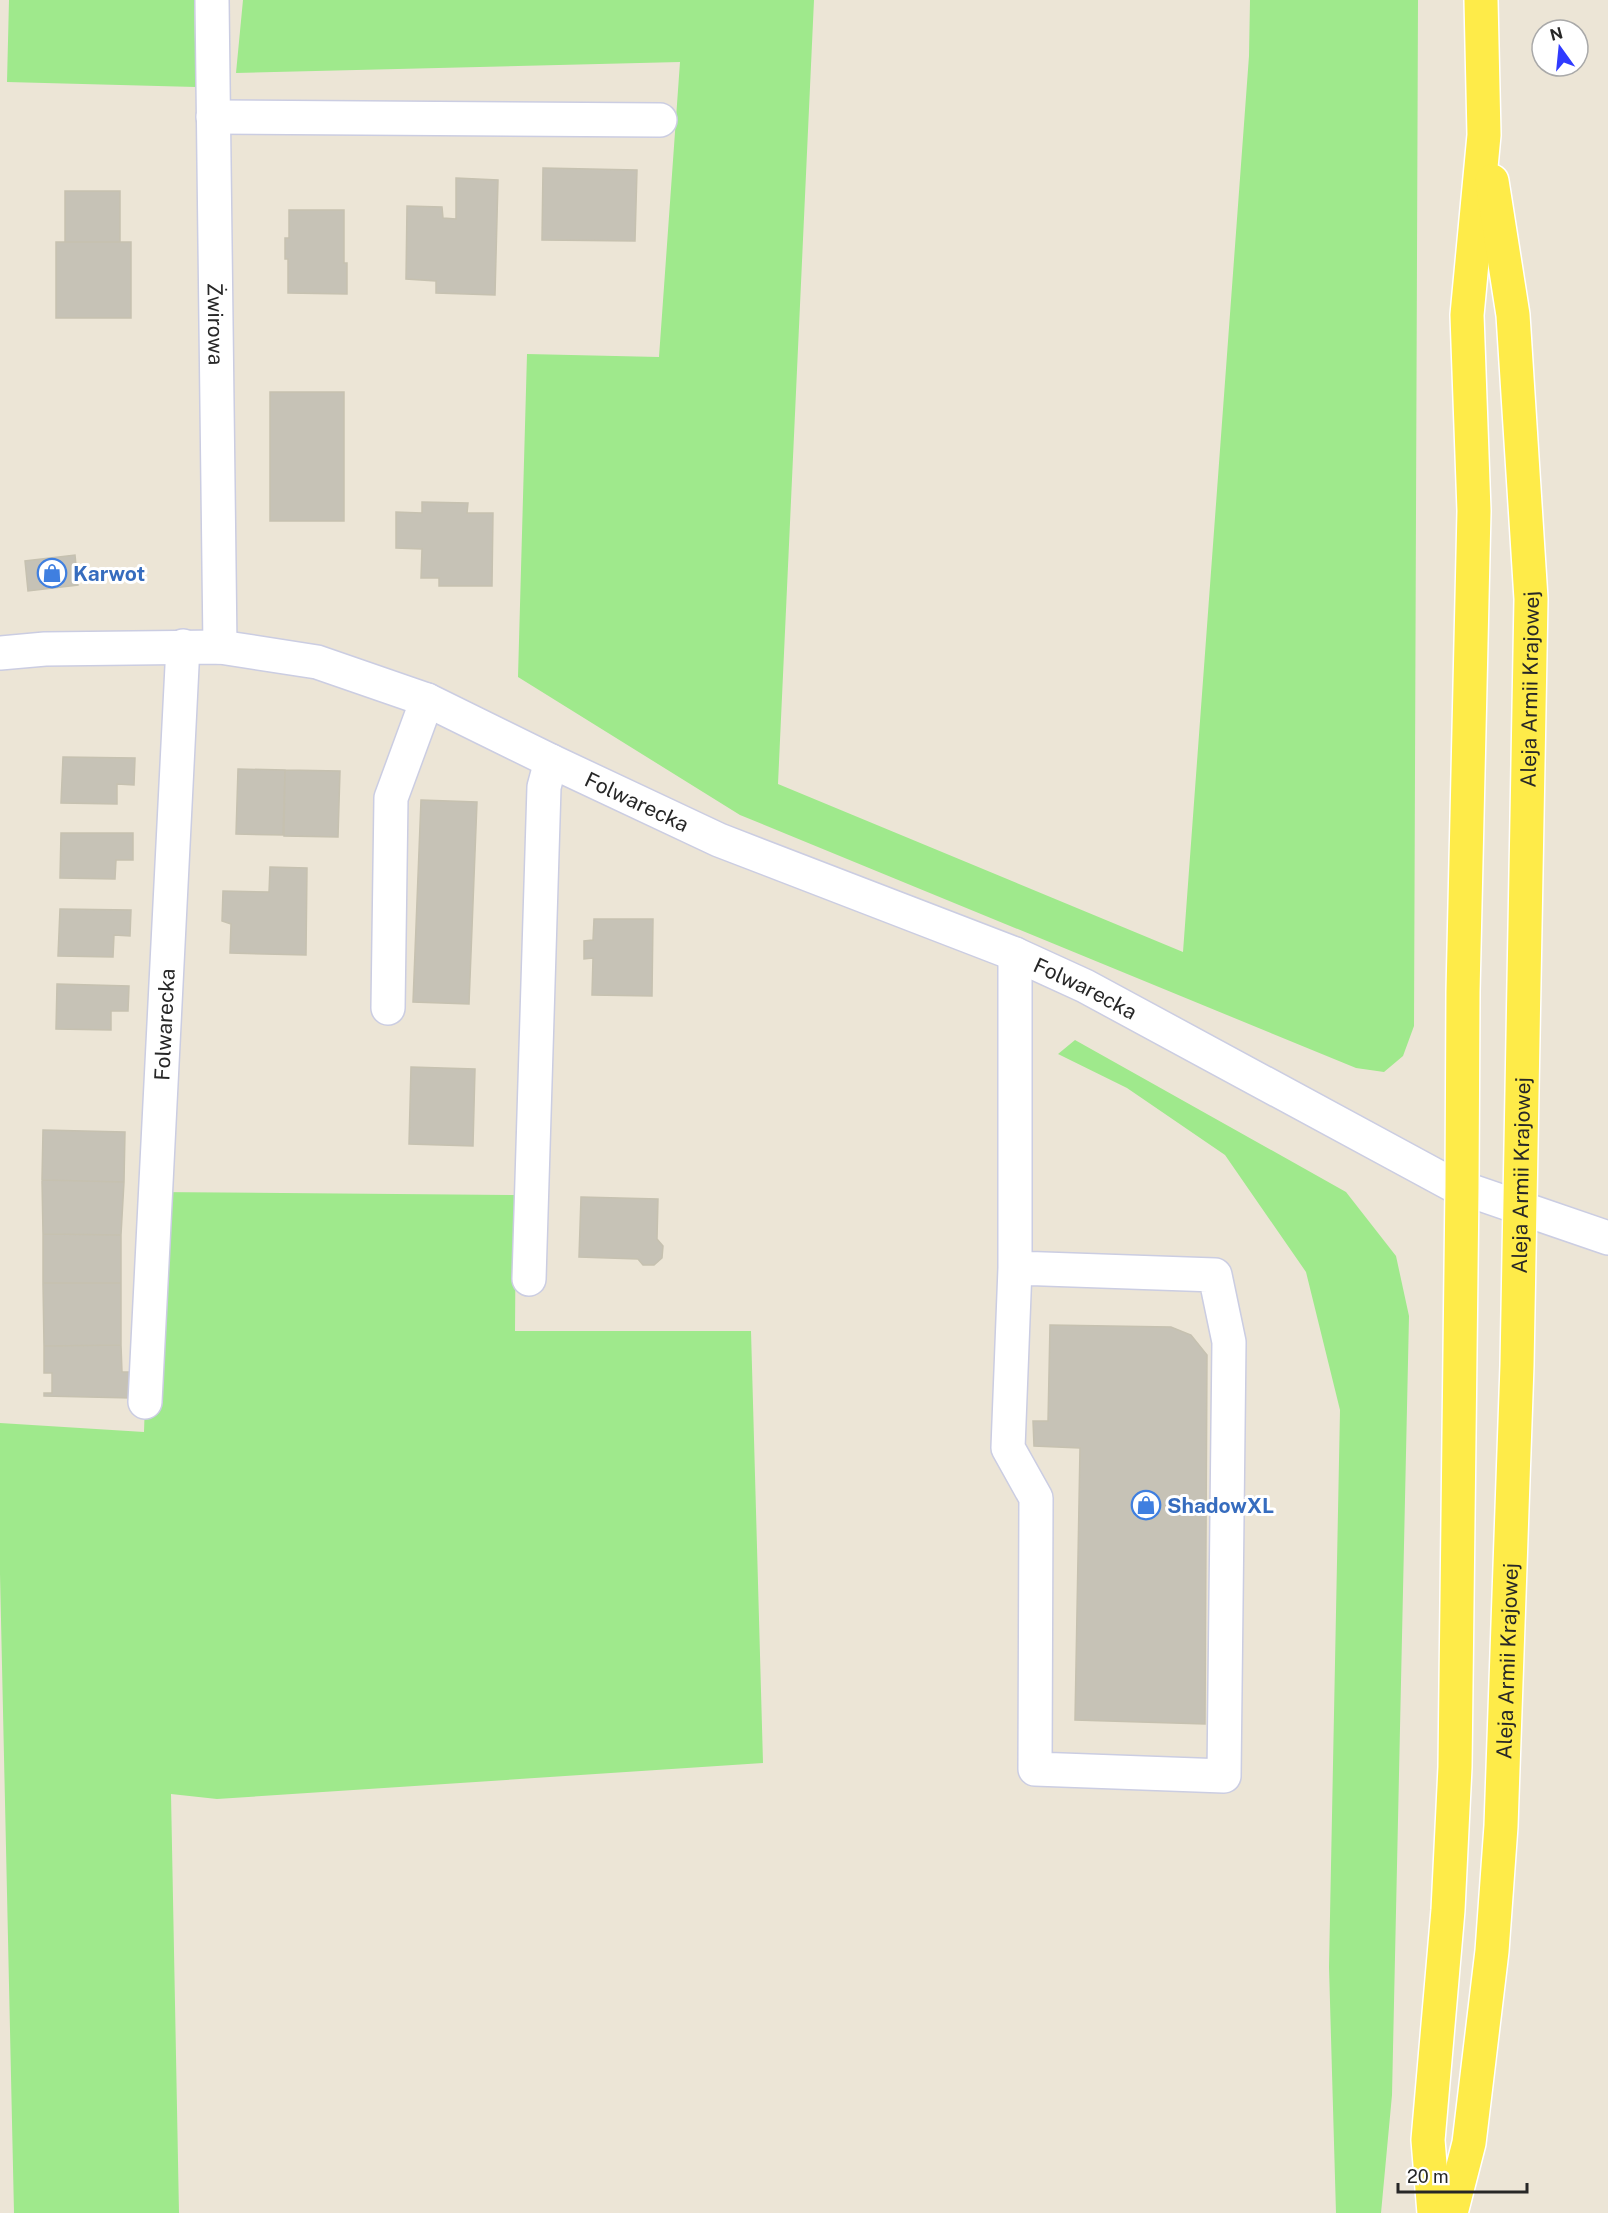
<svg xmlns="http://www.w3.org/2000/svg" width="1608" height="2213" font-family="'Public Sans',sans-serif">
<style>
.green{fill:#9fe98c}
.building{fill:#c6c2b6;stroke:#c6c1b0;stroke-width:1.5}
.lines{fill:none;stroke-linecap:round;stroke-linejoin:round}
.minor-casing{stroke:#cbcde2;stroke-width:36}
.major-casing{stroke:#fff;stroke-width:36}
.minor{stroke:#fff;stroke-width:33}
.major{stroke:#feeb49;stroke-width:33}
.labels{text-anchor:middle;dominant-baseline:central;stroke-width:6;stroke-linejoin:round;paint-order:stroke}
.street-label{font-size:21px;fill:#272727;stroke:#fff}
.shop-label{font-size:21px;font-weight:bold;fill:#366cbe;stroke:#fff;text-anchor:start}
</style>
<rect width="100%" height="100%" fill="#ece5d6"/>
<!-- green -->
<path class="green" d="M 9,0 L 194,0 L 196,87 L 7,82 Z
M 243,0 L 814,0 L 778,784 L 1183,952 L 1249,56 L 1250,0 L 1418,0 L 1414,1026 L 1403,1056 L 1384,1072 L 1356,1068 L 740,815 L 518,677 L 527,354 L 659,357 L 680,62 L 236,73 Z
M 1075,1040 L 1346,1192 L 1396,1256 L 1409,1316 L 1392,2095 L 1381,2213 L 1336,2213 L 1329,1967 L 1340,1410 L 1306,1272 L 1225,1155 L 1127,1088 L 1058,1054 Z
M 152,1192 L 516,1195 L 515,1331 L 751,1331 L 763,1763 L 217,1799 L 171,1794 L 179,2213 L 14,2213 L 0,1574 L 0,1423 L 144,1432 Z"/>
<!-- building -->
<path class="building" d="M 543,168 L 637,170 L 635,241 L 542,240 Z
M 456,178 L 498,180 L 495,295 L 436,293 L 436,281 L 406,279 L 407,206 L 442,207 L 443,218 L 456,219 Z
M 65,191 L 120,191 L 120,242 L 65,242 Z
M 289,210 L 344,210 L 344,263 L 347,263 L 347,294 L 288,293 L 288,259 L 285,259 L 285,238 L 289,238 Z
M 56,242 L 131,242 L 131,318 L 56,318 Z
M 270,392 L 344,392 L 344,521 L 270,521 Z
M 422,502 L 468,503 L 467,513 L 493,513 L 492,586 L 439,586 L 439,578 L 421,578 L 422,549 L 396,548 L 396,512 L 422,513 Z
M 75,555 L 78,585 L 28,591 L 25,561 Z
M 63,757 L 135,758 L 134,785 L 117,784 L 117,804 L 61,803 Z
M 238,769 L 285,770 L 283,835 L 236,834 Z
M 285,770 L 340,771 L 338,837 L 284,836 Z
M 421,800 L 477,802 L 469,1004 L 413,1002 Z
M 61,833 L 133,833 L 133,860 L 116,860 L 115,879 L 60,878 Z
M 270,867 L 307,868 L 306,955 L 230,953 L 231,924 L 222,921 L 223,891 L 269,892 Z
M 60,909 L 131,910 L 130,936 L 114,935 L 113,957 L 58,956 Z
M 594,919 L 653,919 L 652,996 L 592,995 L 593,958 L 584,959 L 584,941 L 593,940 Z
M 57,984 L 129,986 L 128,1011 L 111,1011 L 111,1030 L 56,1029 Z
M 411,1067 L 475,1069 L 473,1146 L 409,1144 Z
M 43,1130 L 125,1132 L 124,1182 L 42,1180 Z
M 42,1180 L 124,1182 L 121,1235 L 43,1234 Z
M 581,1197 L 658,1199 L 657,1239 L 663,1246 L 662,1258 L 654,1265 L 643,1265 L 638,1259 L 579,1257 Z
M 43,1234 L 121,1235 L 121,1283 L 43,1283 Z
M 43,1283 L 121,1283 L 121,1345 L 44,1346 Z
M 1050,1325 L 1171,1327 L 1191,1335 L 1207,1355 L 1205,1724 L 1075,1720 L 1080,1448 L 1034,1446 L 1033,1421 L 1048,1421 Z
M 121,1345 L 122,1372 L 132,1372 L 131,1398 L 44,1396 L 44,1393 L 52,1393 L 52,1373 L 44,1373 L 44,1346 Z"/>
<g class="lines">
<!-- minor casing -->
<g class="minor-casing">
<g id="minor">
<path id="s1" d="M 212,0 L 220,647"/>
<path d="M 213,117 L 660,120"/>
<path id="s2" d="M 0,653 L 45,649 L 220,647 L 317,662 L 427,700 L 551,761 L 719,840 L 1015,954 L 1085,986 L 1451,1184 L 1608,1238"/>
<path d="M 388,1008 L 391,798 L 427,700"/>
<path d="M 1015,1268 L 1008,1448 L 1036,1498 L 1035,1769 L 1224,1776 L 1229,1342 L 1215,1275 L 1015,1268 L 1015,954"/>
<path d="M 529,1279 L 544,787 L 551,761"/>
<path id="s3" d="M 145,1402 L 183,646"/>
</g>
</g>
<!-- major casing -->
<g class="major-casing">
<g id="major">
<path d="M 1434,2213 L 1428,2140 L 1448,1910 L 1455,1767 L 1462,1187 L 1463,992 L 1474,511 L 1467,315 L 1484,135 L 1481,0"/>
<path id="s4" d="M 1451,2213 L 1469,2143 L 1492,1951 L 1501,1826 L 1517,1365 L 1531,599 L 1513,315 L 1492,181"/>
</g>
</g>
<!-- minor -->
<use href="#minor" class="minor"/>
<!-- major -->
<use href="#major" class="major"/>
</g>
<!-- icons -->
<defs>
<g id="shop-ring" transform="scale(1.5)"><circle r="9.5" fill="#fff" stroke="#3f7fe0" stroke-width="1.5"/><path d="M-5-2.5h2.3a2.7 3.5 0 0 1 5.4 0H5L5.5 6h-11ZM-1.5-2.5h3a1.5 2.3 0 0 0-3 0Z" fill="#3f7fe0"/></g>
</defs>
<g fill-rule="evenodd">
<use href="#shop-ring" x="52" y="573"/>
<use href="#shop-ring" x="1146" y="1505"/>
</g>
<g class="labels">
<!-- street labels -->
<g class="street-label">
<text stroke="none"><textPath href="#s1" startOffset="324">Żwirowa</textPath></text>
<text stroke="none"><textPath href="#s4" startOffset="1528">Aleja Armii Krajowej</textPath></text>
<text stroke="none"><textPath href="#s2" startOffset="668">Folwarecka</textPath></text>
<text stroke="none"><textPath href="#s2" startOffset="1154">Folwarecka</textPath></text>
<text stroke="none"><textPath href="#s3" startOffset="378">Folwarecka</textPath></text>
<text stroke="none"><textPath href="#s4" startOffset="1042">Aleja Armii Krajowej</textPath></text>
<text stroke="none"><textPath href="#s4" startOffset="556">Aleja Armii Krajowej</textPath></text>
</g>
<!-- shop labels -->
<g class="shop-label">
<text x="73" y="573">Karwot</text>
<text x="1167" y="1505">ShadowXL</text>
</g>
</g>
<!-- north arrow -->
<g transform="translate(1560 48) rotate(345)"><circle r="28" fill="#ffffff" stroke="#a9a9a9" stroke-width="1.5"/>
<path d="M0-4.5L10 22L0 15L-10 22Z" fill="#303bff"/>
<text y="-9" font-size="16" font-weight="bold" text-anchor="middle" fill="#272727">N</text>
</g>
<!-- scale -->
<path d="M1398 2183v9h129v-9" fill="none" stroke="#272727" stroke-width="3"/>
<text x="1407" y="2183" font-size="18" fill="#272727" stroke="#ffffff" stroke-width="4.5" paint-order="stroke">20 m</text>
</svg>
